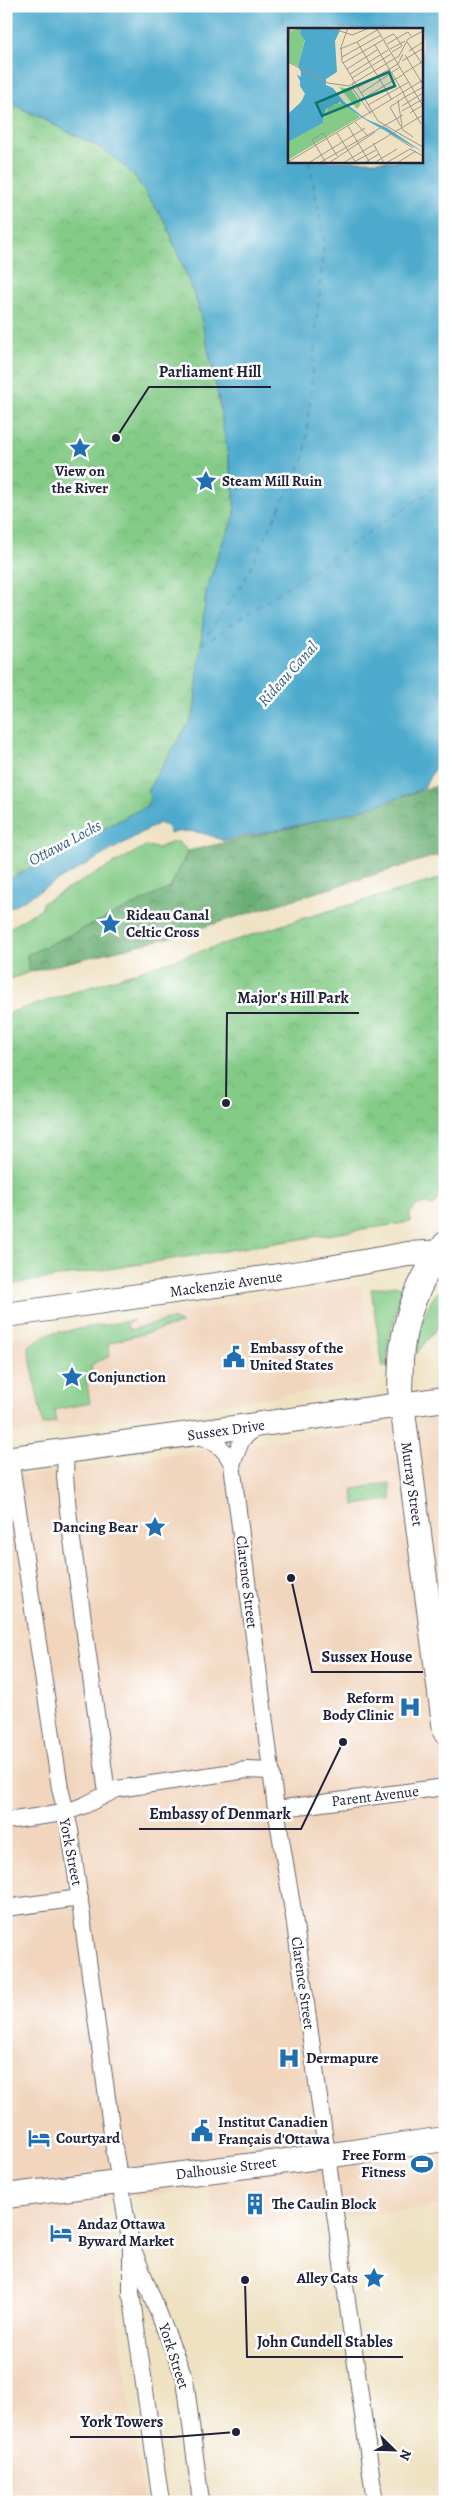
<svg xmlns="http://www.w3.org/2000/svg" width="451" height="2508" font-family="Alegreya,serif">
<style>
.built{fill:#f1d5bd}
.grass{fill:#84cb87;stroke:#537661}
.forest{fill:url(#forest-crowns);stroke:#466858}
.park{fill:url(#park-crowns);stroke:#537661}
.garden{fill:url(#garden-dots);stroke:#537661}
.water{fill:#4eaacc;stroke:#386684;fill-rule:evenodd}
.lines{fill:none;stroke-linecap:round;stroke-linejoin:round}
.ferry{stroke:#365f7c;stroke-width:1;stroke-dasharray:6 5;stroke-linecap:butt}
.street-casing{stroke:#6a656b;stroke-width:18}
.secondary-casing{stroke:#6a656b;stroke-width:26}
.street{stroke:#fff;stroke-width:16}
.secondary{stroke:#fff;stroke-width:24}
.labels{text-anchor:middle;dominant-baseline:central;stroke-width:5;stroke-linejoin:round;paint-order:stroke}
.poi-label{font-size:15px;font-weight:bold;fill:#22223b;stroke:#fff;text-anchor:start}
.street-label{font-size:15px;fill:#22223b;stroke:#fff}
.water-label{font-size:16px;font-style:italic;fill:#365f7c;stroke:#fff}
.inset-river{fill:none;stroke:#4eaacc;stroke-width:2.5}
.inset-road{fill:none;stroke:#9d958d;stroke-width:1}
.view{fill:#0f766e;fill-opacity:0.15;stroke:#0f766e;stroke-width:2.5}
.inset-edge{fill:none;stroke:#22223b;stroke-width:2.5}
.leader{fill:none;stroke:#22223b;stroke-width:2}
.callout-dot{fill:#22223b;stroke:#fff;stroke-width:2}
.callout-label{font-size:16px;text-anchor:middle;font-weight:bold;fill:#22223b;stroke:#fff;stroke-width:5;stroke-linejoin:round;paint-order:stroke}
</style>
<defs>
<pattern id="forest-crowns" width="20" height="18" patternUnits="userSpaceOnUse" patternTransform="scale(1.25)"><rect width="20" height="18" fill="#6baf74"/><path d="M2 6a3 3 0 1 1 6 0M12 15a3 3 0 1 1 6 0" fill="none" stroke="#588e60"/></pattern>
<pattern id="park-crowns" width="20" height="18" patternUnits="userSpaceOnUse" patternTransform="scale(1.25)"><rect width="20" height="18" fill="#84cb87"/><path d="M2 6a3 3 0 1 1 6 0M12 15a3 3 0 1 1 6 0" fill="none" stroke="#72ae75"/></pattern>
<pattern id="garden-dots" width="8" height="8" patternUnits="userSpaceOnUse" patternTransform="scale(1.25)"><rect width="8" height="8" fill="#84cb87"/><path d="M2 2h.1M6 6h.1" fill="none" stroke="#72ae75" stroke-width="1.8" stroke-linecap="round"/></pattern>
</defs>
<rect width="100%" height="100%" fill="#fff"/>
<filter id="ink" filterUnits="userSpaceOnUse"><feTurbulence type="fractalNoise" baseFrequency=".02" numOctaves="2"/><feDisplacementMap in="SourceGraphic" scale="10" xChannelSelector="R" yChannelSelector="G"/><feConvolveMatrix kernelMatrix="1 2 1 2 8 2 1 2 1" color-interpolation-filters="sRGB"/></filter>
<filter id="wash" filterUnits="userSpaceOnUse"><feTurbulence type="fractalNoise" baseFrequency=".0096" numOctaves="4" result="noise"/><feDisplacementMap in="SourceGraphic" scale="20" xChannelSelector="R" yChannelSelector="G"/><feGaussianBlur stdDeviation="1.12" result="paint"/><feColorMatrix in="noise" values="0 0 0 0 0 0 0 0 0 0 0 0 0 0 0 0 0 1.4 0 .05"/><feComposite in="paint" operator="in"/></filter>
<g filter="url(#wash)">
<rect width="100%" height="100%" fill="#efe2c3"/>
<!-- built -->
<path class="built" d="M 360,1285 L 377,1382 L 6,1434 L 6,1339 Z
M 445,1417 L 445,2205 L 215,2233 L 209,2188 L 101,2202 L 144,2502 L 6,2502 L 6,1478 Z"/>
<!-- grass -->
<path class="grass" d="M 177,841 L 188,851 L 170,888 L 27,955 L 29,972 L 6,981 L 6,930 L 42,908 L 42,903 L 146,846 L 157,848 Z
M 445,1284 L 445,1295 L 441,1296 L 445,1318 L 416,1354 C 419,1331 426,1299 445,1284 Z
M 394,1285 L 401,1287 L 402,1290 L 389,1338 L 387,1365 L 383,1368 L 371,1289 Z
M 171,1319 L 181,1323 L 181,1324 L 108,1343 L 110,1356 L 91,1365 L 93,1377 L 86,1378 L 90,1403 L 54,1410 L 56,1422 L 43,1425 L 28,1346 L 47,1334 L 134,1320 L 126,1324 L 130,1330 Z"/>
<!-- forest -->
<path class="forest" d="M 445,773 L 445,853 L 171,937 L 29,972 L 27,955 L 170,888 L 188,851 L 307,824 L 444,784 L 440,778 Z"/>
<!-- park -->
<path class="park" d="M 6,101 L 107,151 L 133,174 L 166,223 L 198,305 L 216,384 L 234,493 L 235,515 L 221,546 L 206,592 L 194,714 L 147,791 C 152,796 150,801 146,806 L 6,881 Z
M 445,877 L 445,1191 L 433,1206 L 426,1204 L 417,1205 L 410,1213 L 410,1222 L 6,1285 L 6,1014 L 301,919 Z"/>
<!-- garden -->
<path class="garden" d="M 390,1483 L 391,1500 L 354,1505 L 353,1489 Z"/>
<!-- water -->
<path class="water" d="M 6,6 L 445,6 L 445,763 L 437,763 L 424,788 C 360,814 291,827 223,841 C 209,833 185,828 170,834 L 167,826 L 159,823 L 6,910 L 6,881 L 146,806 C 150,801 152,796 147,791 L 194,714 L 206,592 L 221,546 L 235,515 L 234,493 L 216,384 L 198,305 L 166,223 L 133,174 L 106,151 L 6,100 ZM 290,29 L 422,29 L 422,161 L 290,161 Z"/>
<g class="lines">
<!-- ferry -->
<path class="ferry" d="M 280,6 L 290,60
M 309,161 L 324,239 L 305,456 L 244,581 L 200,646 L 445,481"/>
</g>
</g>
<g filter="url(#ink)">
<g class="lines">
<!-- street casing -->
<g class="street-casing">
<path id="street" d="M 196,1434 C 213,1441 224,1446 232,1464 L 276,1809 L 294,1917 L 375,2502
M 66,1451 L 65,1476 L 68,1511 L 107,1793
M 10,1458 L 60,1788 L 70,1830 L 114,2148 L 131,2245 L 131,2293 L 161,2502
M 232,1464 L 242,1439 L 258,1426
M 276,1809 L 445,1787
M 6,1821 L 64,1813 L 85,1805 L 117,1789 L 247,1770 L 271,1771
M 6,1908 L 80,1898
M 134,2252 L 185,2379 L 201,2502"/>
</g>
<!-- secondary casing -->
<g class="secondary-casing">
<path id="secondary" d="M 445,1244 C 424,1273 408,1307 403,1342 C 400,1358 401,1373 400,1389 L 445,1731
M 6,1315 L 307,1272 L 408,1254 L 445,1252
M 6,1459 L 445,1399
M 6,2196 L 311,2158 L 445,2139"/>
</g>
<!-- street -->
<use href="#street" class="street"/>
<!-- secondary -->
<use href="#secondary" class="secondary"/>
</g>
</g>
<!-- icons -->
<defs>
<g id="sight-bare" transform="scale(1.725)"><path d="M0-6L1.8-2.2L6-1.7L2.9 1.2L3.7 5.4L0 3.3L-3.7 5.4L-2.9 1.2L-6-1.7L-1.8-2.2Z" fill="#1f6fb2" stroke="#fff" stroke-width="2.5" paint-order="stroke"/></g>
<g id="civic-bare" transform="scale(1.725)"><path d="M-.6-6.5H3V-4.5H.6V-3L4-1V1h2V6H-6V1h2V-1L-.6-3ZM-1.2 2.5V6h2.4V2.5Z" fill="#1f6fb2" stroke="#fff" stroke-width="2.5" paint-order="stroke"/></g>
<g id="hospital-bare" transform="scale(1.725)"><path d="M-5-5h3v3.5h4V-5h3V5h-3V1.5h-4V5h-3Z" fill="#1f6fb2" stroke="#fff" stroke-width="2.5" paint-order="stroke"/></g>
<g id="hotel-bare" transform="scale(1.725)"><path d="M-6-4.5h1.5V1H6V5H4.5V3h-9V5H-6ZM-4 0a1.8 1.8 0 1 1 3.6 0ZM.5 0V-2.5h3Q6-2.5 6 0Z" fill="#1f6fb2" stroke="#fff" stroke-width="2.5" paint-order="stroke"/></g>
<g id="stadium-bare" transform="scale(1.725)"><path d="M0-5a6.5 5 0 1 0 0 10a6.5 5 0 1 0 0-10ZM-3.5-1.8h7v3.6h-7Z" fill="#1f6fb2" stroke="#fff" stroke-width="2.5" paint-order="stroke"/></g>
<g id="building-bare" transform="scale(1.725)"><path d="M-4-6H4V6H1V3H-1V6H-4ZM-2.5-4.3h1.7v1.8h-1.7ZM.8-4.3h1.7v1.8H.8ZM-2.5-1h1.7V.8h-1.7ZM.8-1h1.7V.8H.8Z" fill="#1f6fb2" stroke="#fff" stroke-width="2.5" paint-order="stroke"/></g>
</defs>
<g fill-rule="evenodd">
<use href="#sight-bare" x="80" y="448"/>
<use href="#sight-bare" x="206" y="481"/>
<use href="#sight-bare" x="110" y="924"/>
<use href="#civic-bare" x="234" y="1357"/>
<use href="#sight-bare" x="72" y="1377"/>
<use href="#sight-bare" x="155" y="1527"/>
<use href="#hospital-bare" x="410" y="1707"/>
<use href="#hospital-bare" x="289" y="2058"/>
<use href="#civic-bare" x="202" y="2131"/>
<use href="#hotel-bare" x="39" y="2138"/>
<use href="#stadium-bare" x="422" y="2164"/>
<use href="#building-bare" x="255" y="2204"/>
<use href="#hotel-bare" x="61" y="2233"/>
<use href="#sight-bare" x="374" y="2278"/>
</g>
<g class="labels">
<!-- poi labels -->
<g class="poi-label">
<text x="80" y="471" text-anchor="middle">View on<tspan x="80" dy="17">the River</tspan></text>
<text x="222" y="481">Steam Mill Ruin</text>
<text x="126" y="915">Rideau Canal<tspan x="126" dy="17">Celtic Cross</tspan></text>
<text x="250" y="1348">Embassy of the<tspan x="250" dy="17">United States</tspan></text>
<text x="88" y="1377">Conjunction</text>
<text x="138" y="1527" text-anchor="end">Dancing Bear</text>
<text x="394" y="1698" text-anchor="end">Reform<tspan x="394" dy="17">Body Clinic</tspan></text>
<text x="306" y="2058">Dermapure</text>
<text x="218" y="2122">Institut Canadien<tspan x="218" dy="17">Français d'Ottawa</tspan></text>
<text x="56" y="2138">Courtyard</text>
<text x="406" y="2155" text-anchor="end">Free Form<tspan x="406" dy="17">Fitness</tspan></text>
<text x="272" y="2204">The Caulin Block</text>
<text x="78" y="2224">Andaz Ottawa<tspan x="78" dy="17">Byward Market</tspan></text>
<text x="358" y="2278" text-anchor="end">Alley Cats</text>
</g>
<!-- street labels -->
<g class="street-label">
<text transform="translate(226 1284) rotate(-8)">Mackenzie Avenue</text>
<text transform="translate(226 1430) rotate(-8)">Sussex Drive</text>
<text transform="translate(412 1484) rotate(82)">Murray Street</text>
<text transform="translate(247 1582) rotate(83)">Clarence Street</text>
<text transform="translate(375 1796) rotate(-7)">Parent Avenue</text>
<text transform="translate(71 1852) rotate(79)">York Street</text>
<text transform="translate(303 1983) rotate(82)">Clarence Street</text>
<text transform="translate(226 2168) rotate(-7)">Dalhousie Street</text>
<text transform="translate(174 2356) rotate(72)">York Street</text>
</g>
<!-- water labels -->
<g class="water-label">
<text transform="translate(288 674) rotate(-48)">Rideau Canal</text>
<text transform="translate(65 843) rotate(-28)">Ottawa Locks</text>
</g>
</g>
<!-- overview -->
<g transform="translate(288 28)">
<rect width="135" height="135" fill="#efe2c3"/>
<path d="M 13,0 L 12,6 L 17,11 L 10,38 L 0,34 L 0,17 L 2,3 ZM 51,59 L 63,61 L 73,76 L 69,81 ZM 56,74 L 72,89 L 0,132 L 1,113 L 35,95 L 40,79 Z" fill="#84cb87"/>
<path d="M 13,0 L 53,0 L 47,13 L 49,44 L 38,51 L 38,57 L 45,60 L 56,74 L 78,91 L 99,100 L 135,124 L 78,92 L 52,74 L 38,81 L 35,95 L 0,114 L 0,86 L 13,74 L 17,66 L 12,58 L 13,44 L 10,38 L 17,12 L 12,6 Z" fill="#4eaacc"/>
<path class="inset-river" d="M 0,109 L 20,66 L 12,50 L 50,75 L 43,74 L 29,81 L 0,112"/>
<path class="inset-road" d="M 43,0 L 64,7 L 81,0M 60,0 L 53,19 L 54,33 L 90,93 L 114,107M 88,0 L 97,14M 89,2 L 69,14 L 104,72M 96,11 L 105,6 L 109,10 L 114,18 L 104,24M 96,13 L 135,78M 119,14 L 135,37M 99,16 L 120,4 L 123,8M 0,17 L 2,0M 87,17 L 115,64M 52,21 L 69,14M 102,21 L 117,13M 121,23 L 135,14M 117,27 L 134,55M 54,29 L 93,7M 114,33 L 134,21M 0,34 L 40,55 L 61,58 L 111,28 L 120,11 L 135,3M 55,35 L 95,12M 59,41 L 89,22M 116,45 L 134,34M 62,46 L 100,22M 64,50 L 103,26M 65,54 L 65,61 L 83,86M 69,60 L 110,36 L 115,26M 115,64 L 117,69 L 102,79 L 115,102 L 125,109M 73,65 L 112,39M 76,70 L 116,46M 110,72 L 114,98M 80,77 L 121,54M 114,78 L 135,65M 114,83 L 135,71M 122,85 L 135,77M 67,94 L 80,108M 133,96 L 117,69 L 135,59M 60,98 L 82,135M 49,105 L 68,135M 101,105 L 125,120M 112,106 L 135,119M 39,111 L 49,128M 85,115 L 96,135M 28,118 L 24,112 L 35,105 L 39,111M 28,118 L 38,135M 0,134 L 135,52M 22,134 L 77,100M 66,134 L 88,122M 31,135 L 115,87M 41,135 L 87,104M 55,135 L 135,87M 76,135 L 91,126M 86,135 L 109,121M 98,135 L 122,121 L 135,128M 109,135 L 128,123"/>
<path class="view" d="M 101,44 L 107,58 L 34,88 L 28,75 Z"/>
<rect width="135" height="135" class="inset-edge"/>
</g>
<!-- callouts -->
<path class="leader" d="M116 438L149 387H271M226 1103L227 1013H359M291 1578L312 1672H423M343 1742L301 1829H139M245 2280L247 2357H403M236 2432L173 2437H70"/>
<g class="callout-dot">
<circle cx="116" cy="438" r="5"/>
<circle cx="226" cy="1103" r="5"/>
<circle cx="291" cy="1578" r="5"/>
<circle cx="343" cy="1742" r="5"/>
<circle cx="245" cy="2280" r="5"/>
<circle cx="236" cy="2432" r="5"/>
</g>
<g class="callout-label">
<text x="210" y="377">Parliament Hill</text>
<text x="293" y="1003">Major's Hill Park</text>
<text x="367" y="1662">Sussex House</text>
<text x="220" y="1819">Embassy of Denmark</text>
<text x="325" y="2347">John Cundell Stables</text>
<text x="122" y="2427">York Towers</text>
</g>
<!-- margin -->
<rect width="451" height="2508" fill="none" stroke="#fff" stroke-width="25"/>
<!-- north arrow -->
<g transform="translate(394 2450) rotate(113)" stroke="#ffffff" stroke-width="4" paint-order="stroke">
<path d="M0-4L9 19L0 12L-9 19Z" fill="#22223b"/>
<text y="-8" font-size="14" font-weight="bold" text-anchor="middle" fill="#22223b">N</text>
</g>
</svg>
